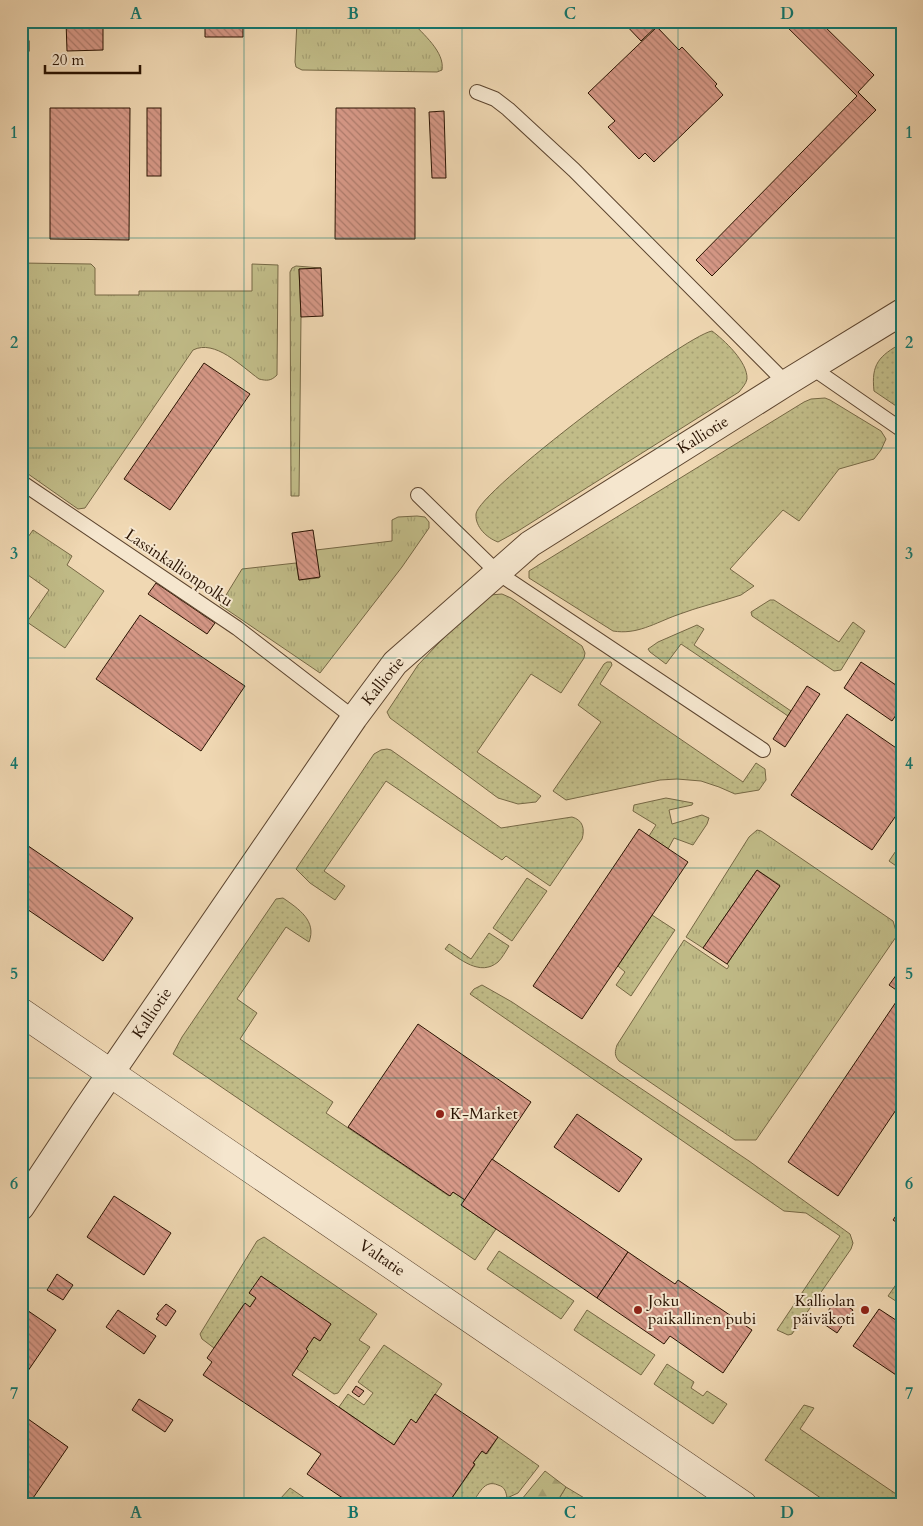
<svg xmlns="http://www.w3.org/2000/svg" width="923" height="1526" viewBox="0 0 923 1526" font-family="Cardo,serif">
	<defs>
		<pattern id="grass-dots" width="8" height="8" patternUnits="userSpaceOnUse" patternTransform="scale(1.25)"><rect width="8" height="8" fill="#c1bc88"/><path d="M2 2h.1M6 6h.1" fill="none" stroke="#a6a174" stroke-width="1.8" stroke-linecap="round"/></pattern>
		<pattern id="forest-firs" width="22" height="20" patternUnits="userSpaceOnUse" patternTransform="scale(1.25)"><rect width="22" height="20" fill="#c1bc88"/><path d="M5 1l3.5 6h-7zM16 11l3.5 6h-7z" fill="#a6a174"/></pattern>
		<pattern id="park-tufts" width="24" height="20" patternUnits="userSpaceOnUse" patternTransform="scale(1.25)"><rect width="24" height="20" fill="#c1bc88"/><path d="M3 7l-1-3M5 7V3M7 7l1-3M15 17l-1-3M17 17v-4M19 17l1-3" fill="none" stroke="#a6a174"/></pattern>
		<pattern id="building-back-hatch" width="6" height="6" patternUnits="userSpaceOnUse" patternTransform="scale(1.25)"><rect width="6" height="6" fill="#d69887"/><path d="M-1 5l2 2M0 0l6 6M5-1l2 2" fill="none" stroke="#ae7b6c"/></pattern>
	</defs>
	<rect width="100%" height="100%" fill="#f0d8b3"/>
	<filter id="stains"><feTurbulence type="fractalNoise" baseFrequency=".004" numOctaves="4"/><feColorMatrix values="0 0 0 0 .2 0 0 0 0 .09 0 0 0 0 .02 0 0 0 .5 -.17"/></filter>
	<radialGradient id="worn" r=".72"><stop offset=".6" stop-color="#630" stop-opacity="0"/><stop offset="1" stop-color="#630" stop-opacity=".3"/></radialGradient>
	<g fill="url(#grass-dots)" stroke="#766845">
		<path d="M712 331C724 340 748 362 747 379 746 384 742 388 739 392L518 531 498 542C487 538 475 527 476 514 477 492 684 336 712 331Z"/>
		<path d="M902 343V410L874 391C871 364 879 356 902 343Z"/>
		<path d="M825 398 830 400 881 431 886 439 881 450 874 459 839 469 799 521 783 510 730 569 754 586 741 595C720 602 698 607 677 615 655 623 637 635 613 631L529 578V571L804 402 811 399Z"/>
		<path d="M502 594 511 598 582 646 585 653 584 658 561 693 531 674 477 752 541 796 536 802 518 804 498 798 390 718 387 712 418 665 453 628 490 595Z"/>
		<path d="M770 600H774L839 642 853 622 865 631 841 670 834 671 752 616 751 612Z"/>
		<path d="M697 625 704 629 694 645 791 711 788 716 681 644 666 664 650 652 648 649 658 642Z"/>
		<path d="M607 662H611L612 665 600 684 743 782 756 763 765 769 766 780 759 790 735 794 719 787 701 781 677 779 660 780 566 800 553 791 601 722 578 705 604 664Z"/>
		<path d="M387 749 391 750 501 828 572 817C583 820 585 829 582 839L550 886 506 856 502 860 386 781 324 871 345 886 335 900 310 883 296 869 374 754 381 750Z"/>
		<path d="M666 798 693 803 692 805 669 810 672 824 702 815 709 818 707 824 693 845 674 838 668 849 649 836 656 825 633 811 634 805Z"/>
		<path d="M527 878 547 891 512 941 493 928Z"/>
		<path d="M283 898C299 909 317 921 309 942L286 927 237 999 257 1013 240 1039 333 1102 326 1113 449 1196 453 1192 465 1200 461 1205 496 1229 475 1260 173 1054 182 1037 276 899Z"/>
		<path d="M652 915 675 930 631 996 616 985 625 972 618 966Z"/>
		<path d="M489 933 509 946C506 951 502 958 498 962 480 977 460 959 445 949L449 944 471 959Z"/>
		<path d="M482 985 512 1002 749 1161 850 1234 853 1243 851 1249 792 1334 788 1335 777 1330 840 1236 806 1213 784 1211 470 994 474 989Z"/>
		<path d="M264 1237 377 1314 359 1340 370 1347 338 1393 334 1394 296 1368 308 1351 306 1349 314 1337 320 1341 331 1324 261 1276 256 1298 250 1307 244 1304 214 1348 202 1339 200 1334 257 1241Z"/>
		<path d="M499 1251 574 1301 561 1319 487 1269Z"/>
		<path d="M902 1276V1305L888 1296Z"/>
		<path d="M587 1310 655 1355 641 1375 574 1330Z"/>
		<path d="M384 1345 442 1384 416 1423 411 1420 394 1445 339 1407 348 1394 364 1405 373 1393 358 1382Z"/>
		<path d="M667 1364 694 1382 691 1388 703 1396 707 1391 727 1404 713 1424 654 1384Z"/>
		<path d="M804 1405 814 1408 800 1429 902 1498V1505H831L765 1460Z"/>
		<path d="M498 1437 539 1466 518 1493 507 1498C506 1492 505 1487 498 1485 484 1479 479 1494 471 1505H447L475 1465 473 1463 482 1451 487 1454Z"/>
		<path d="M566 1487 596 1505H555Z"/>
		<path d="M290 1488 315 1505H289L280 1499Z"/>
	</g>
	<path fill="url(#forest-firs)" stroke="#766845" d="M545 1471 566 1487 555 1505H517Z"/>
	<g fill="url(#park-tufts)" stroke="#766845">
		<path d="M297 21H411C423 34 445 52 442 70L437 72 302 70 296 67 295 62Z"/>
		<path d="M21 263 91 264 95 268V295H139V291H252V264L278 265 277 375C271 381 267 381 259 379 241 366 215 339 193 350L85 508 78 509 21 469Z"/>
		<path d="M296 266 321 268 299 269 301 317 299 496H291L290 272 292 268Z"/>
		<path d="M417 516 425 517 429 522V528L402 567 320 673 220 605 242 569 296 563 299 580 319 578 316 550 392 541V520L398 517Z"/>
		<path d="M33 530 72 556 67 565 104 591 65 648 27 622 49 590 21 570V547Z"/>
		<path d="M757 830 761 831 893 921 896 931V937L756 1140H735L619 1061C614 1055 615 1052 617 1045L684 940 727 969 729 966 727 964 780 885 757 870 703 948 686 937 749 837Z"/>
		<path d="M902 842V870L889 861Z"/>
	</g>
	<g fill="url(#building-back-hatch)" stroke="#2a1302">
		<path d="M66 21H103V50L67 51Z"/>
		<path d="M171 21H263V26H243V37H205V25H171Z"/>
		<path d="M622 21H662L641 41Z"/>
		<path d="M781 21H819L874 75 858 92 876 110 712 276 696 260 857 96Z"/>
		<path d="M657 27 679 50 682 47 717 84 715 86 723 95 654 162 645 153 639 159 608 127 615 121 588 93Z"/>
		<rect x="21" y="41" width="8" height="10"/>
		<path d="M50 108H130L129 240 50 239Z"/>
		<rect x="147" y="108" width="14" height="68"/>
		<path d="M336 108H415V239H335Z"/>
		<path d="M444 111 446 178H432L429 112Z"/>
		<path d="M321 268 323 316 301 317 299 269Z"/>
		<path d="M204 363 250 394 170 510 124 479Z"/>
		<path d="M313 530 320 577 299 580 292 533Z"/>
		<path d="M156 583 215 623 207 634 148 594Z"/>
		<path d="M140 615 245 686 201 751 96 679Z"/>
		<path d="M861 662 902 689V706L892 721 844 688Z"/>
		<path d="M807 686 820 694 785 747 773 739Z"/>
		<path d="M847 714 902 752V807L872 850 791 795Z"/>
		<path d="M639 829 688 862 582 1019 533 986Z"/>
		<path d="M21 841 133 918 103 961 21 905Z"/>
		<path d="M757 870 780 886 727 964 703 948Z"/>
		<path d="M902 967V994L889 985Z"/>
		<path d="M896 1002 902 1006V1101L838 1196 788 1162Z"/>
		<path d="M418 1024 531 1102 465 1200 453 1192 450 1196 348 1127Z"/>
		<path d="M577 1114 642 1159 619 1192 554 1147Z"/>
		<path d="M492 1159 628 1252 597 1298 461 1205Z"/>
		<path d="M114 1196 171 1233 144 1275 87 1237Z"/>
		<path d="M902 1207V1226L893 1220Z"/>
		<path d="M628 1252 675 1284 678 1280 752 1330 723 1373 670 1336 664 1344 597 1298Z"/>
		<path d="M57 1274 73 1285 63 1300 47 1290Z"/>
		<path d="M261 1276 331 1324 320 1341 314 1337 306 1349 308 1351 292 1375 394 1445 411 1419 416 1423 435 1394 498 1437 486 1454 482 1451 473 1463 475 1464 447 1505H353L307 1474 321 1454 203 1375 212 1362 207 1358 245 1303 250 1307 256 1298 249 1293Z"/>
		<path d="M836 1299 853 1310 837 1333 821 1322Z"/>
		<path d="M166 1304 176 1311 166 1326 156 1319 159 1315 157 1314Z"/>
		<path d="M21 1306 56 1330 21 1381Z"/>
		<path d="M879 1309 902 1324V1379L853 1346Z"/>
		<path d="M118 1310 156 1336 144 1354 106 1327Z"/>
		<path d="M356 1386 364 1391 359 1397 352 1392Z"/>
		<path d="M139 1399 173 1420 165 1432 132 1410Z"/>
		<path d="M21 1414 68 1447 31 1501 21 1494Z"/>
	</g>
	<g fill="none" stroke-linecap="round" stroke-linejoin="round">
		<g stroke="#5c442e" stroke-width="16">
			<g id="service">
				<path d="M477 92 495 99 508 109 574 170 786 383"/>
				<path d="M811 367 902 430"/>
				<path d="M21 482 237 628 354 718"/>
				<path d="M418 495 498 573 763 750"/>
			</g>
		</g>
		<g stroke="#5c442e" stroke-width="28">
			<path id="minor" d="M21 1207 84 1112 354 718 395 663 530 544 786 383 902 312"/>
		</g>
		<g stroke="#5c442e" stroke-width="29">
			<path id="tertiary" d="M21 1012 743 1505"/>
		</g>
		<use href="#service" stroke="#f5e6ce" stroke-width="14"/>
		<use href="#minor" stroke="#f5e6ce" stroke-width="26"/>
		<use href="#tertiary" stroke="#f5e6ce" stroke-width="28"/>
	</g>
	<path fill="none" stroke="#0f766e" stroke-width="1" stroke-opacity="0.55" d="M244 21V1505M462 21V1505M678 21V1505M21 238H902M21 448H902M21 658H902M21 868H902M21 1078H902M21 1288H902"/>
	<g fill="#8f2418" stroke="#f5e6ce" stroke-width="2">
		<circle cx="440" cy="1114" r="5"/>
		<circle cx="638" cy="1310" r="5"/>
		<circle cx="865" cy="1310" r="5"/>
	</g>
	<g text-anchor="middle" dominant-baseline="central" stroke-width="4" stroke-linejoin="round" paint-order="stroke">
		<g font-size="16" fill="#2a1302" stroke="#f5e6ce">
			<text transform="translate(703 435) rotate(-32)">Kalliotie</text>
			<text transform="translate(179 568) rotate(34)">Lassinkallionpolku</text>
			<text transform="translate(383 681) rotate(-51)">Kalliotie</text>
			<text transform="translate(152 1013) rotate(-56)">Kalliotie</text>
			<text transform="translate(382 1258) rotate(34)">Valtatie</text>
		</g>
		<g font-size="16" fill="#2a1302" stroke="#f5e6ce" text-anchor="start">
			<text x="450" y="1114">K-Market</text>
			<text x="648" y="1301">Joku<tspan x="648" dy="18">paikallinen pubi</tspan></text>
			<text x="855" y="1301" text-anchor="end">Kalliolan<tspan x="855" dy="18">päiväkoti</tspan></text>
		</g>
	</g>
	<rect width="923" height="1526" fill="none" stroke="#f0d8b3" stroke-width="55"/>
	<path d="M45 65v8h95v-8" fill="none" stroke="#2a1302" stroke-width="2.5"/>
	<text x="52" y="65" font-size="15" fill="#2a1302" stroke="#f5e6ce" stroke-width="4" paint-order="stroke">20 m</text>
	<rect x="28" y="28" width="868" height="1470" fill="none" stroke="#0f766e" stroke-width="2"/>
	<g font-size="16" text-anchor="middle" font-weight="bold" fill="#0f766e">
		<text x="136" y="19">A</text>
		<text x="353" y="19">B</text>
		<text x="570" y="19">C</text>
		<text x="787" y="19">D</text>
		<text x="14" y="138">1</text>
		<text x="909" y="138">1</text>
		<text x="14" y="348">2</text>
		<text x="909" y="348">2</text>
		<text x="14" y="559">3</text>
		<text x="909" y="559">3</text>
		<text x="14" y="769">4</text>
		<text x="909" y="769">4</text>
		<text x="14" y="979">5</text>
		<text x="909" y="979">5</text>
		<text x="14" y="1189">6</text>
		<text x="909" y="1189">6</text>
		<text x="14" y="1399">7</text>
		<text x="909" y="1399">7</text>
		<text x="136" y="1518">A</text>
		<text x="353" y="1518">B</text>
		<text x="570" y="1518">C</text>
		<text x="787" y="1518">D</text>
	</g>
	<rect width="100%" height="100%" filter="url(#stains)"/>
	<rect width="100%" height="100%" fill="url(#worn)"/>
</svg>
